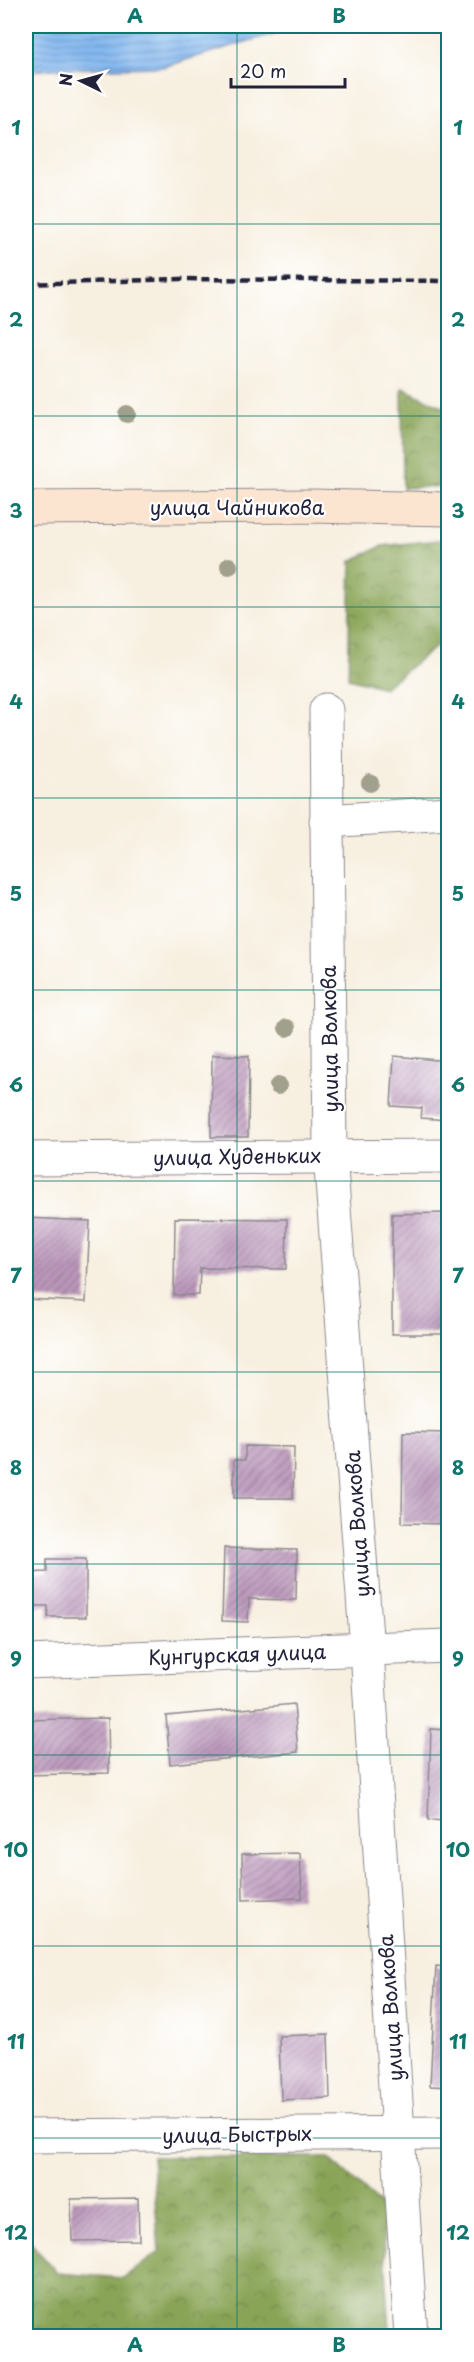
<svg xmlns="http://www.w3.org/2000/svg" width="474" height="2362" viewBox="0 0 474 2362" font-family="'Playpen Sans',sans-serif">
	<defs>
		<pattern id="forest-crowns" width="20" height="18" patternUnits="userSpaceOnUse" patternTransform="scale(1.5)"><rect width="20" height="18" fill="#89a456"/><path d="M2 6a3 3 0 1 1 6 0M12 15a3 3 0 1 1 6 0" fill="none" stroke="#708548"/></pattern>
		<pattern id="water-rules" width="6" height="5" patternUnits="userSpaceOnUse" patternTransform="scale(1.5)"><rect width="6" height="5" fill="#81b6ef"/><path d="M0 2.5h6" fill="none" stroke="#6994c3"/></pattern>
		<pattern id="building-hatch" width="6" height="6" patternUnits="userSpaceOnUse" patternTransform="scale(1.5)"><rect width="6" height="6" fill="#bb97bb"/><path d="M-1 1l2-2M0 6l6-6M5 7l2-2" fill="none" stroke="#987b99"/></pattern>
	</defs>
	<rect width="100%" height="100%" fill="#fff"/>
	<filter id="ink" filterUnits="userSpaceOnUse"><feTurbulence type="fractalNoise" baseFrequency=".0167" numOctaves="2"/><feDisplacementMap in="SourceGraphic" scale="12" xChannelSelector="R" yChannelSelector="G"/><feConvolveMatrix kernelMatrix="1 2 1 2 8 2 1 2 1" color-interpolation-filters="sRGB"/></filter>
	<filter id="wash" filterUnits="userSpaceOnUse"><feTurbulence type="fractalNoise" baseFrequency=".008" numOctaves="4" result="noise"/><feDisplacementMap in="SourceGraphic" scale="24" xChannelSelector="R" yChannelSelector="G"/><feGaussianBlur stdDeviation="1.35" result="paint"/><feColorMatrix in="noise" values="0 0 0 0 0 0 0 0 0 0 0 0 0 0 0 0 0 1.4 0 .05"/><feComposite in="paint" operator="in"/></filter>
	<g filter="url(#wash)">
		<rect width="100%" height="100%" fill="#f7efdf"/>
		<g fill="url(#forest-crowns)" stroke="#566348" stroke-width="1.5">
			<path d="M402 388 448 409V486L403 488Z"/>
			<path d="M448 539V637L384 688 348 678 351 561 382 546Z"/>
			<path d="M152 2157H328L382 2206 390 2330 348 2336H26V2237L57 2273 123 2278 159 2252Z"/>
		</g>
		<g fill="url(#water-rules)" stroke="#526c95" stroke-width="1.5">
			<path d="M26 26H299L163 67 50 69 26 72Z"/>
			<path d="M348 26H437L389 34Z"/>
		</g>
		<g id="blocks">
			<g fill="url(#building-hatch)">
				<path d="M212 1055 249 1056 248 1137H211Z"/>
				<path d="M394 1056 448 1061V1120L421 1118 422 1108 391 1106Z"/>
				<path d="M448 1213V1334H392V1214Z"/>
				<path d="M26 1218 90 1221 86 1302 26 1299Z"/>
				<path d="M175 1218 287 1219 286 1269 200 1268 199 1295H174Z"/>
				<path d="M403 1432 448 1433 447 1524 402 1523Z"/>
				<path d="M245 1446 294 1447 293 1498H234V1460H245Z"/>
				<path d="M224 1548 297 1550 296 1600 249 1599 248 1622 222 1621Z"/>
				<path d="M47 1559H86V1617H48V1606H26V1573L47 1572Z"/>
				<path d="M294 1704 298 1752 170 1764 166 1716Z"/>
				<path d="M108 1718 109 1773 26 1775V1720Z"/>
				<path d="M431 1729 448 1730V1821L428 1820Z"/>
				<path d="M300 1853 302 1898 243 1900 242 1854Z"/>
				<path d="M436 1966 448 1967V2087L430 2086Z"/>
				<path d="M328 2034 330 2098 281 2100 279 2036Z"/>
				<path d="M138 2198 139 2240 72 2241 71 2199Z"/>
			</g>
		</g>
	</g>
	<g filter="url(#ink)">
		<use href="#blocks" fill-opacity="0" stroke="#8c888d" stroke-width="1.5"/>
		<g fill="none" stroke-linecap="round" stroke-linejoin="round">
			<g stroke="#8c888d" stroke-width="35">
				<g id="street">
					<path d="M326 710 330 1155 367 1650 411 2336"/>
					<path d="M326 821 448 813"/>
					<path d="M26 1159 448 1156"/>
					<path d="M26 1662 448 1646"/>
					<path d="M26 2136 448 2133"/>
				</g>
			</g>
			<g stroke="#8c888d" stroke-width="35">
				<path id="secondary" d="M26 508 310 506 448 509"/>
			</g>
			<use href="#street" stroke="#fff" stroke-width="33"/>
			<use href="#secondary" stroke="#fce5d0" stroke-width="33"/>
			<path stroke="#22223b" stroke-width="4.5" stroke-dasharray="9 4.5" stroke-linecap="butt" d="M26 284 180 279 448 281"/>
		</g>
		<g fill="#a0a08c">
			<circle cx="127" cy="414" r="9"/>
			<circle cx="229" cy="566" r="9"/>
			<circle cx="370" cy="783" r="9"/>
			<circle cx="287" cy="1028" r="9"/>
			<circle cx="278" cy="1086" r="9"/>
		</g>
	</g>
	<path fill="none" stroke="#0f766e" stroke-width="1.5" stroke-opacity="0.55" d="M237 26V2336M26 224H448M26 416H448M26 607H448M26 798H448M26 990H448M26 1181H448M26 1372H448M26 1564H448M26 1755H448M26 1946H448M26 2138H448"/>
	<g text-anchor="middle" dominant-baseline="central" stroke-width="4.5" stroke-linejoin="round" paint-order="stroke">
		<g font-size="20" fill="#22223b" stroke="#fff">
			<text x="237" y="507">улица Чайникова</text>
			<text transform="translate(329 1039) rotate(-91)">улица Волкова</text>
			<text transform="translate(237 1156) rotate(-1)">улица Худеньких</text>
			<text transform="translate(357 1524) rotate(-94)">улица Волкова</text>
			<text transform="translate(237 1654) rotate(-2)">Кунгурская улица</text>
			<text transform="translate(390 2008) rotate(-94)">улица Волкова</text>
			<text transform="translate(237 2134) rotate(-1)">улица Быстрых</text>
		</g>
	</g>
	<rect width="474" height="2362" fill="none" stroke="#fff" stroke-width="66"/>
	<g transform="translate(81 81) rotate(275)" stroke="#ffffff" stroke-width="4.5" paint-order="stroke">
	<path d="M0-4.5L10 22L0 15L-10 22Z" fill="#22223b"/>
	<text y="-9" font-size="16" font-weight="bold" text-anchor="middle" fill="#22223b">N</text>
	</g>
	<path d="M231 78v9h114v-9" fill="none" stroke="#22223b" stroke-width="3"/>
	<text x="240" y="78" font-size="18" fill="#22223b" stroke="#ffffff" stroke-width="4.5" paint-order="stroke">20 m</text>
	<rect x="33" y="33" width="408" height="2296" fill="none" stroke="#0f766e" stroke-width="2"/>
	<g font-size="20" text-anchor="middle" font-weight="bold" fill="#0f766e">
		<text x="135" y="23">A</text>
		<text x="339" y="23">B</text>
		<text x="16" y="135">1</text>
		<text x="458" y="135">1</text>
		<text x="16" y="327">2</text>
		<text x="458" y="327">2</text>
		<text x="16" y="518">3</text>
		<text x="458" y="518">3</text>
		<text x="16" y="709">4</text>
		<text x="458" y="709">4</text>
		<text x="16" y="901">5</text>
		<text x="458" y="901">5</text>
		<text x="16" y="1092">6</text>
		<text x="458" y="1092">6</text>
		<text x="16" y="1283">7</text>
		<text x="458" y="1283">7</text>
		<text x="16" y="1475">8</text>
		<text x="458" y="1475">8</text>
		<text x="16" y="1666">9</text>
		<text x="458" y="1666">9</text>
		<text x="16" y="1857">10</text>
		<text x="458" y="1857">10</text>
		<text x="16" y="2049">11</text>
		<text x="458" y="2049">11</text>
		<text x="16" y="2240">12</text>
		<text x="458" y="2240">12</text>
		<text x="135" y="2352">A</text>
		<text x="339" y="2352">B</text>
	</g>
</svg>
